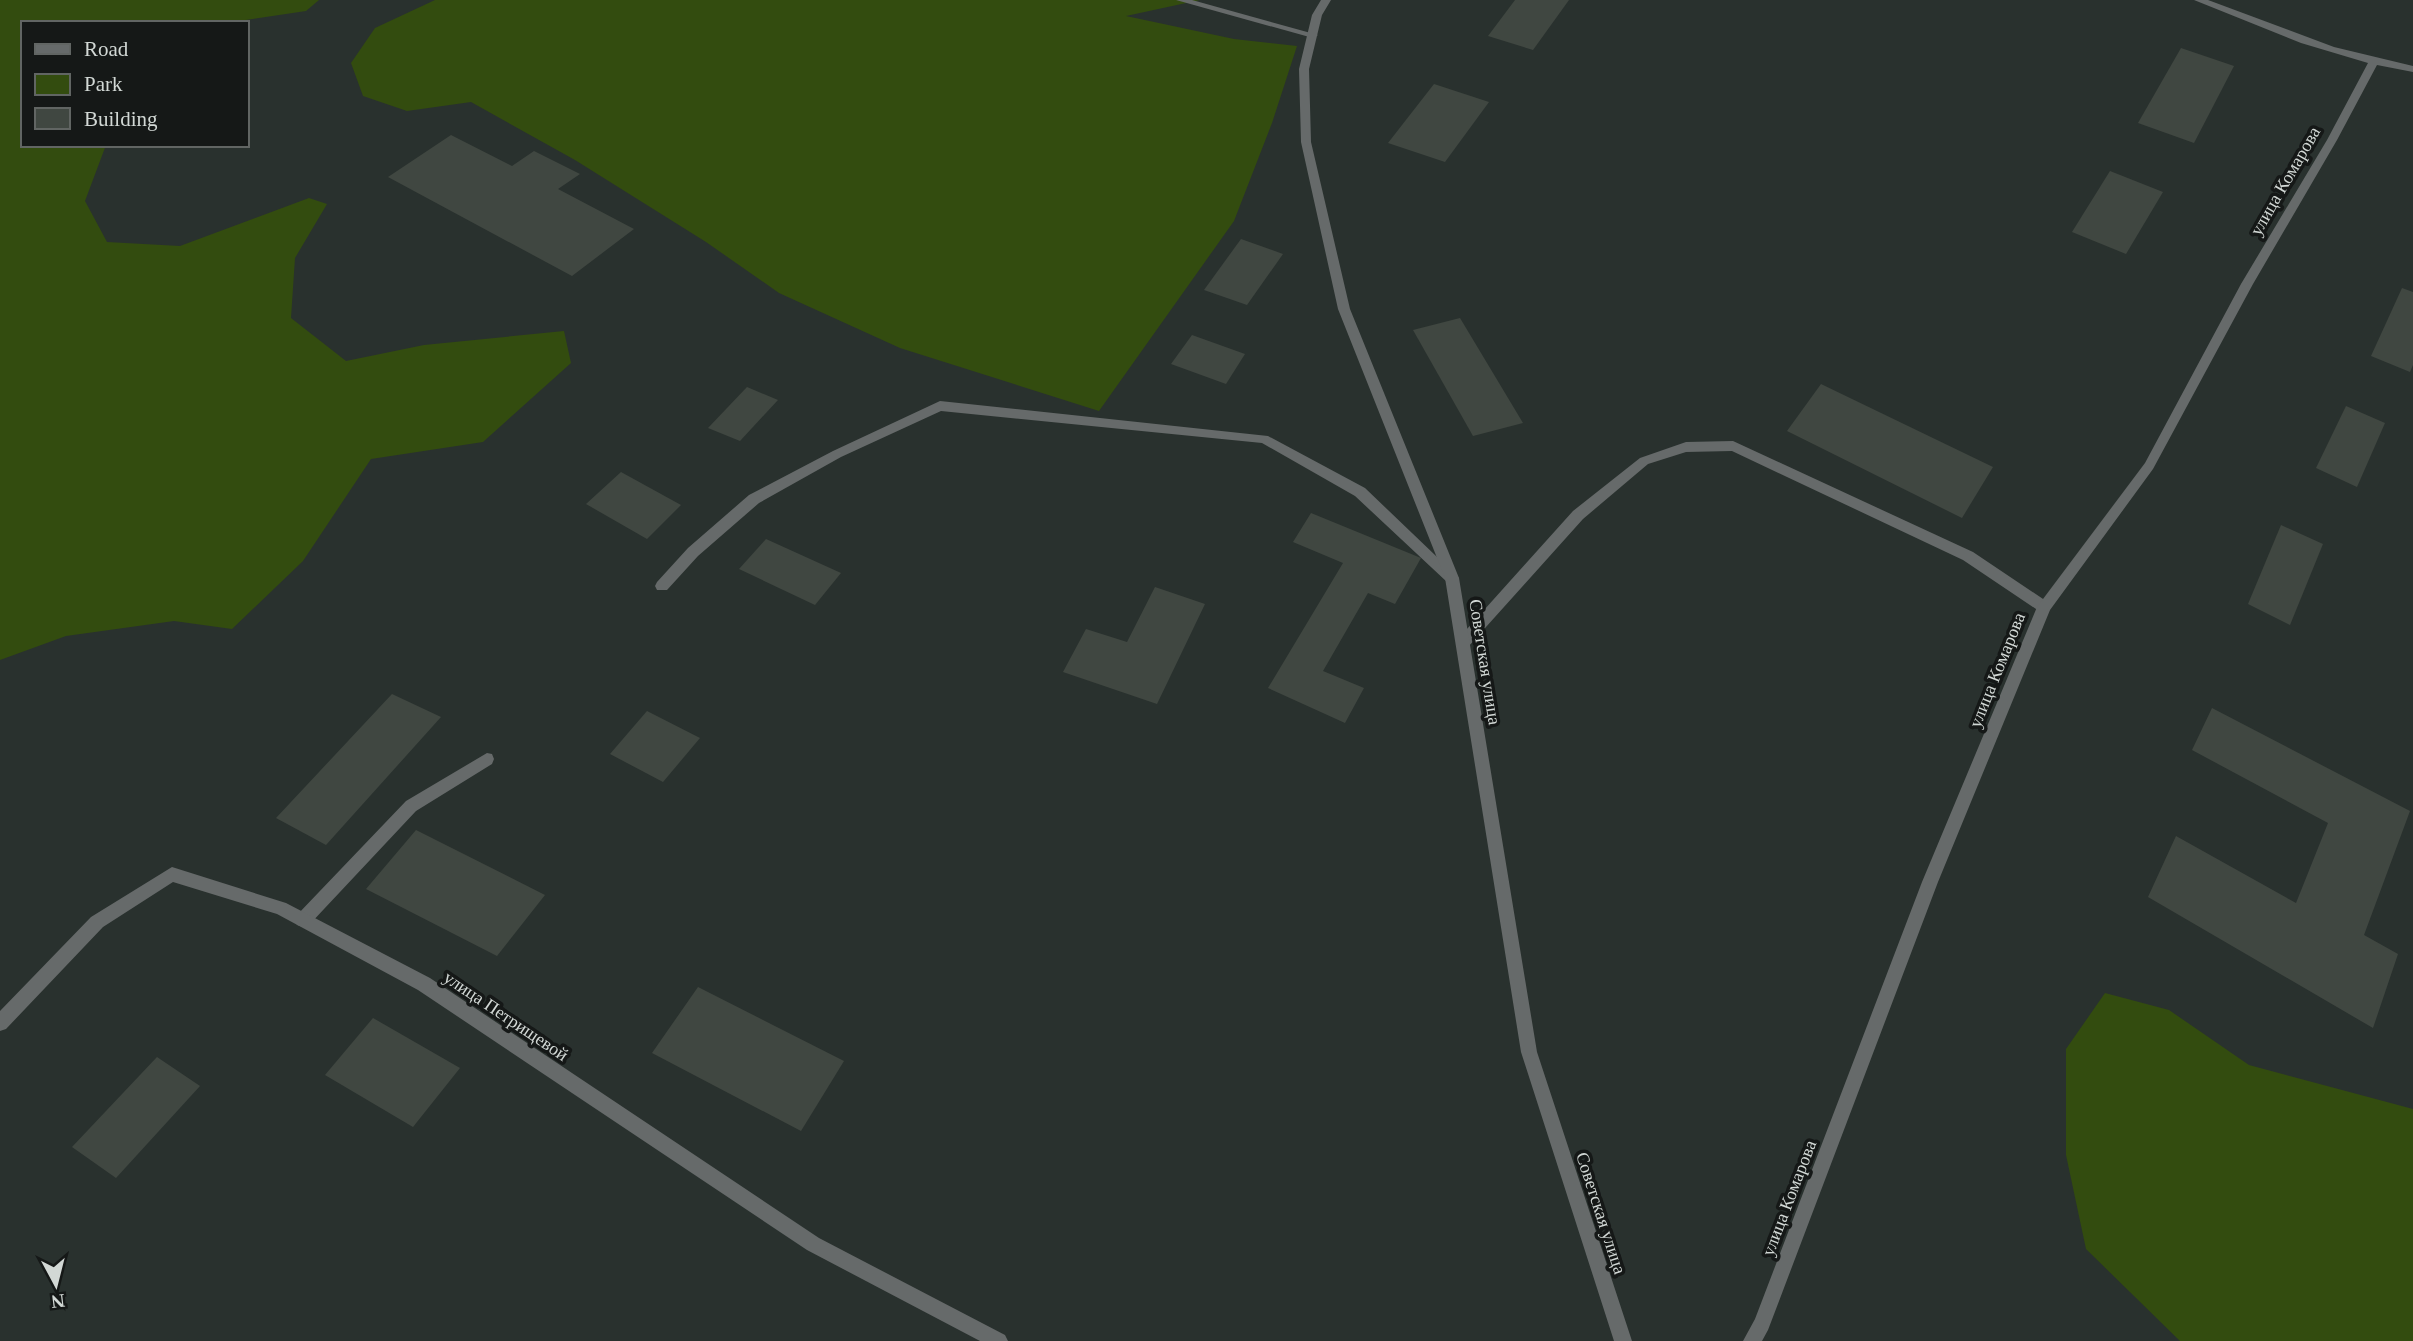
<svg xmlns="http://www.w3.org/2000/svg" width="2413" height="1341" viewBox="0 0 2413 1341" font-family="'Times New Roman',serif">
	<rect width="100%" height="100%" fill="#29312e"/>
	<g fill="#334c0f">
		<path d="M0 0H319L306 11 225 23H23V145H106L85 201 107 242 180 246 309 198 327 204 295 258 291 318 346 361 424 345 564 331 571 363 483 442 371 459 303 561 232 629 174 621 66 636 0 660Z"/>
		<path d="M435 0H1200L1126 16 1234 39 1297 46 1272 123 1234 221 1099 411 900 348 779 293 706 242 575 160 471 102 407 111 363 96 351 63 375 28Z"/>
		<path d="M2105 993 2169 1010 2249 1065 2413 1109V1341H2180L2086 1249 2066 1155V1049Z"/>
	</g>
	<g fill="#404741">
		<path d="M1515 0H1569L1533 50 1488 36Z"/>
		<path d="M2181 48 2234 66 2194 143 2138 123Z"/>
		<path d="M1434 84 1489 102 1445 162 1388 143Z"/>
		<path d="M451 135 512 166 534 151 580 174 558 189 634 229 572 276 388 177Z"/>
		<path d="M2110 171 2163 192 2126 254 2072 232Z"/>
		<path d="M1241 239 1283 254 1247 305 1204 290Z"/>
		<path d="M2402 288 2413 292V365L2410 372 2371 356Z"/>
		<path d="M1460 318 1523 423 1473 436 1413 330Z"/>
		<path d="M1192 335 1245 354 1226 384 1171 364Z"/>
		<path d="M1821 384 1993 467 1962 518 1787 431Z"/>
		<path d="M747 387 778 400 740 441 708 428Z"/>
		<path d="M2346 406 2385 423 2357 487 2316 468Z"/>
		<path d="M621 472 681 505 647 539 586 504Z"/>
		<path d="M1311 513 1421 558 1395 604 1368 593 1323 671 1364 688 1345 723 1268 688 1343 563 1293 542Z"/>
		<path d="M2281 525 2323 544 2290 625 2248 604Z"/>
		<path d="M766 539 841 573 815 605 739 569Z"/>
		<path d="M1155 587 1205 604 1157 704 1063 672 1086 629 1127 642Z"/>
		<path d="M392 694 441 717 326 845 276 818Z"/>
		<path d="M2212 708 2410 811 2364 935 2398 954 2373 1028 2148 897 2176 836 2296 903 2328 823 2192 750Z"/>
		<path d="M647 711 700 738 663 782 610 754Z"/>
		<path d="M416 830 545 895 497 956 366 889Z"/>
		<path d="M698 987 844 1061 801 1131 652 1053Z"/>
		<path d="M373 1018 460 1068 413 1127 325 1075Z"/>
		<path d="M157 1057 200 1086 116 1178 72 1147Z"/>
	</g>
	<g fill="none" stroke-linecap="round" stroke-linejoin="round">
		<g fill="#666a6a" fill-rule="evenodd">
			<path d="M1176 0H1192L1318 35 1313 38Z"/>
			<path d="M940 401 1268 436 1365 488 1459 578 1452 583 1447 582 1355 496 1262 443 941 411 841 457 759 503 698 556 667 590H657L655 586 657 582 688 548 749 495 833 451Z"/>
			<path d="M1733 441 1973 552 2049 603 2051 607 2049 611H2039L1963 560 1732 451 1686 452 1648 464 1583 519 1468 647H1458L1456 643 1458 639 1573 511 1640 458 1686 442Z"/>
			<path d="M487 753 492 754 494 759 492 764 416 811 309 925 303 927 297 925 295 920 297 915 406 801Z"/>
		</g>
		<g fill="#666a6a" fill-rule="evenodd">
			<path d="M1321 0H1331L1322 15 1309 69 1311 142 1350 309 1459 578 1537 1052 1632 1341H1614L1521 1052 1445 578 1338 309 1301 142 1299 69 1312 15Z"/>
			<path d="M2194 0H2208L2334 47 2413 66V72L2377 65 2337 140 2253 284 2153 469 2050 610 1938 882 1768 1330 1762 1341H1743L1755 1319 1922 882 2037 607 2145 463 2241 284 2327 140 2368 63 2301 43Z"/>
			<path d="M172 867 286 903 430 978 819 1238 1005 1335 1008 1341H980L807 1250 418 990 277 914 173 882 103 927 6 1029 0 1031V1011L91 917Z"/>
		</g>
	</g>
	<g text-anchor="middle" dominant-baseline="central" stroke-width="7" stroke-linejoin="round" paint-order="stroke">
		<g font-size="18" fill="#d2d8d5" stroke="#151817">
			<text transform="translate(2285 181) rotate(-60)">улица Комарова</text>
			<text transform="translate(1485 662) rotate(81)">Советская улица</text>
			<text transform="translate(1997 670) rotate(-68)">улица Комарова</text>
			<text transform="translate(506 1016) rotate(34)">улица Петрищевой</text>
			<text transform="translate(1789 1198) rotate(-69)">улица Комарова</text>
			<text transform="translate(1601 1213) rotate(72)">Советская улица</text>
		</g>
	</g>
	<rect x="21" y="21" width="228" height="126" fill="#151817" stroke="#616563" stroke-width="2"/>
	<rect x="35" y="44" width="35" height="10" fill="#666a6a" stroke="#616563" stroke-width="2"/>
	<text x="84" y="56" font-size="21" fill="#d2d8d5">Road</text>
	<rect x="35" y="74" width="35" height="21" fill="#334c0f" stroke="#616563" stroke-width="2"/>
	<text x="84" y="91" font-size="21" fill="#d2d8d5">Park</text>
	<rect x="35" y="108" width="35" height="21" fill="#404741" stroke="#616563" stroke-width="2"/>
	<text x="84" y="126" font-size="21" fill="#d2d8d5">Building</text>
	<g transform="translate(56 1285) rotate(173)" stroke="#151817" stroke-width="5" paint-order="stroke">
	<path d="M0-5L12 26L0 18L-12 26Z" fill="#d2d8d5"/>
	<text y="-10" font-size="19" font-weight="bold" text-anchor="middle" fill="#d2d8d5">N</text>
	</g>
</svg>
